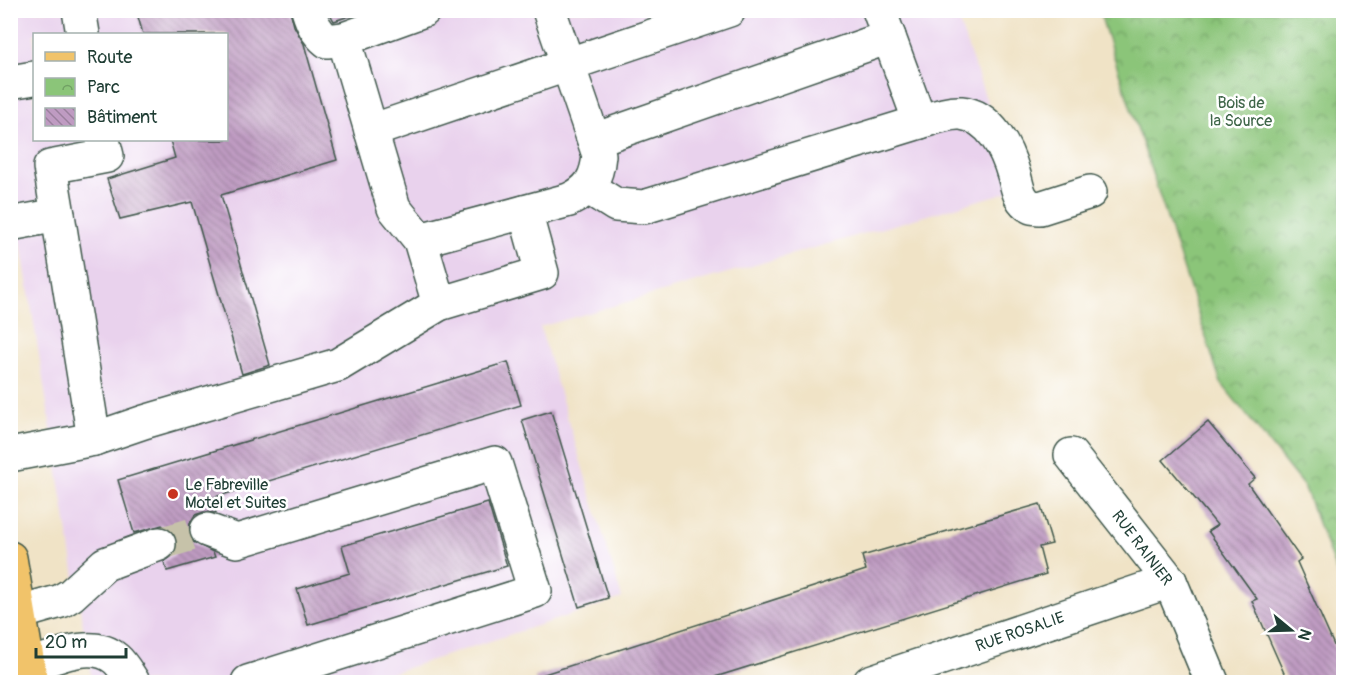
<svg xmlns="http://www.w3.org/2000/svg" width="1354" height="693" viewBox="0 0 1354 693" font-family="Pangolin,sans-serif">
	<defs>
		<pattern id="park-crowns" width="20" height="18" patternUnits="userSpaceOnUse" patternTransform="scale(1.5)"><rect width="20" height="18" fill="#8bc579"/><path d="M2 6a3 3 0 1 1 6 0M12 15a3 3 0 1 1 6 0" fill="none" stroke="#71a164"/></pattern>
		<pattern id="building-back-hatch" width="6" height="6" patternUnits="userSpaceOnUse" patternTransform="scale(1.5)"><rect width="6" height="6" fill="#bf9bc2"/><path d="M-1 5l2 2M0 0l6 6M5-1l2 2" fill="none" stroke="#9b809e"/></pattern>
	</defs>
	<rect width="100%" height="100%" fill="#fff"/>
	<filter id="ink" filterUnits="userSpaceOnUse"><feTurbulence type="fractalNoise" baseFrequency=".0167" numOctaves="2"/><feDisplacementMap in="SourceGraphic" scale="12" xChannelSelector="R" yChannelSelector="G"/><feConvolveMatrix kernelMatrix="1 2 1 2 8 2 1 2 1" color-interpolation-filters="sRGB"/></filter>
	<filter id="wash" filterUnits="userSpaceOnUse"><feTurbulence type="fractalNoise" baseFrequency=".008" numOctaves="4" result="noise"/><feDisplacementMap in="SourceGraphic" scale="24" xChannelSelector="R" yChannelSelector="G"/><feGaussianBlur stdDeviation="1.35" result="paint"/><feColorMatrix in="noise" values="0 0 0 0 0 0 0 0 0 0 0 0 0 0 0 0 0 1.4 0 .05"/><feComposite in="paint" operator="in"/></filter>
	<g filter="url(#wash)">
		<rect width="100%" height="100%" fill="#f0e3c6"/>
		<path fill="#e9d2ed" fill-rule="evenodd" d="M10 11H955L1018 189 540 327 622 598 364 682H92L11 182ZM34 34H226V140H34Z"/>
		<path fill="url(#park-crowns)" stroke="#558156" stroke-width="1.5" d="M1099 11H1343V589L1305 488 1221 383Z"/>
		<g id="blocks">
			<g fill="url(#building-back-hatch)">
				<path d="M136 10H290L294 26 304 44 337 160 221 195 270 365 267 366 242 374 192 202 120 219 107 179 175 158 170 140H226V34H143Z"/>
				<path d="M328 10H368L334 21Z"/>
				<path d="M508 362 521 405 212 498 216 513 204 512 195 515 190 523 189 533 193 542 213 552 215 557 167 571 164 562 174 555 178 547 176 537 171 530 162 525 134 533 118 480Z"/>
				<path d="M551 411 608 598 579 607 522 420Z"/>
				<path d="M1208 422 1255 478 1248 484 1301 559 1297 562 1344 668V682H1288L1252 601 1257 599 1208 531 1217 525 1163 460Z"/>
				<path d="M488 503 507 566 308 625 297 589 350 573 342 546Z"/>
				<path d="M1040 504 1052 544 1039 547 1046 574 699 682H536L535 677 866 570 862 556Z"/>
			</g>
		</g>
	</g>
	<g filter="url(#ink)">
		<use href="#blocks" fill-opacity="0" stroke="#3e564a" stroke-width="1.5"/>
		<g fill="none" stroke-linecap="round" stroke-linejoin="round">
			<path stroke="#c6c2a9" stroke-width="33" stroke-dasharray="33 16" stroke-linecap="butt" d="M159 544 207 530"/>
			<g stroke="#3e564a" stroke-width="36">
				<g id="minor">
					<path d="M79 10 83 34"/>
					<path d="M308 10C312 23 316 32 327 41L344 39"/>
					<path d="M424 10 344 39 394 208 420 240 439 304"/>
					<path d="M879 10 920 122"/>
					<path d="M10 82 34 78"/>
					<path d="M371 131 729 10"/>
					<path d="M594 140 889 37"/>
					<path d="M589 188 616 205 644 207 920 122C933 118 948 112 961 113 991 116 1007 150 1014 175 1018 188 1018 199 1031 207L1040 208 1090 192"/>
					<path d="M58 215 50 167 107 156 103 140"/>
					<path d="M10 224 58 215 94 439"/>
					<path d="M420 240 569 200C590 190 597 178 599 155L549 10"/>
					<path d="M10 455 94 439 144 422 338 365 439 304 542 273 525 212"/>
					<path d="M1071 455 1170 581 1212 682"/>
					<path d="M207 530 237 541 495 463 535 591 248 682"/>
					<path d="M19 613 61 601 71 595 105 564 159 544"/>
					<path d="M28 666C53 658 92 638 116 659 123 665 128 675 133 682"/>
					<path d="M870 682 1170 581"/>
				</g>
			</g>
			<g stroke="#3e564a" stroke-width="36">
				<path id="major" d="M10 558 31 682"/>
			</g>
			<use href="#minor" stroke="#fff" stroke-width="33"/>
			<use href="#major" stroke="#f1c36a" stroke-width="33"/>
		</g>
	</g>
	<circle fill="#c8321e" stroke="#fff" stroke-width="2" cx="173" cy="494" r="6"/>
	<g text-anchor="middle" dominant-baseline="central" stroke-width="5" stroke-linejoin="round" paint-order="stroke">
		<g font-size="16" fill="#3f6649" stroke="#fff">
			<text x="1241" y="103">Bois de<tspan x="1241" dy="18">la Source</tspan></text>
		</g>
		<g font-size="16" fill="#1f3d34" stroke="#fff" text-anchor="start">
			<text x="185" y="485">Le Fabreville<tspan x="185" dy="18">Motel et Suites</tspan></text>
		</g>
		<g font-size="16" fill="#1f3d34" stroke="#fff">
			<text transform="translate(1142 548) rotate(53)">RUE RAINIER</text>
			<text transform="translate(1020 632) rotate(-19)">RUE ROSALIE</text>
		</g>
	</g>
	<rect width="1354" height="693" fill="none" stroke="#fff" stroke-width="36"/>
	<rect x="33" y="33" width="195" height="108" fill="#ffffff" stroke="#a5b1ae" stroke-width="1.5"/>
	<rect x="45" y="52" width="30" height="9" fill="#f1c36a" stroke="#a5b1ae" stroke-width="1.5"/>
	<text x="87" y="63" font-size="18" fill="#1f3d34">Route</text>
	<rect x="45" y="78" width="30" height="18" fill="url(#park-crowns)" stroke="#a5b1ae" stroke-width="1.5"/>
	<text x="87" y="93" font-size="18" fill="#1f3d34">Parc</text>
	<rect x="45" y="108" width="30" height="18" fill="url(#building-back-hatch)" stroke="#a5b1ae" stroke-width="1.5"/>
	<text x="87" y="123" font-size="18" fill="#1f3d34">Bâtiment</text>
	<g transform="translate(1291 630) rotate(109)" stroke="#ffffff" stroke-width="4.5" paint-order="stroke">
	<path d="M0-4.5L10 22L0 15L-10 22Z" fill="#1f3d34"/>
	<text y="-9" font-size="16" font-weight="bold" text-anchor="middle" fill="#1f3d34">N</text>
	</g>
	<path d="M36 648v9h90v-9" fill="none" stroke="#1f3d34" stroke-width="3"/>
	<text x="45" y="648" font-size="18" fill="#1f3d34" stroke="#ffffff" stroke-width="4.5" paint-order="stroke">20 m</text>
</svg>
